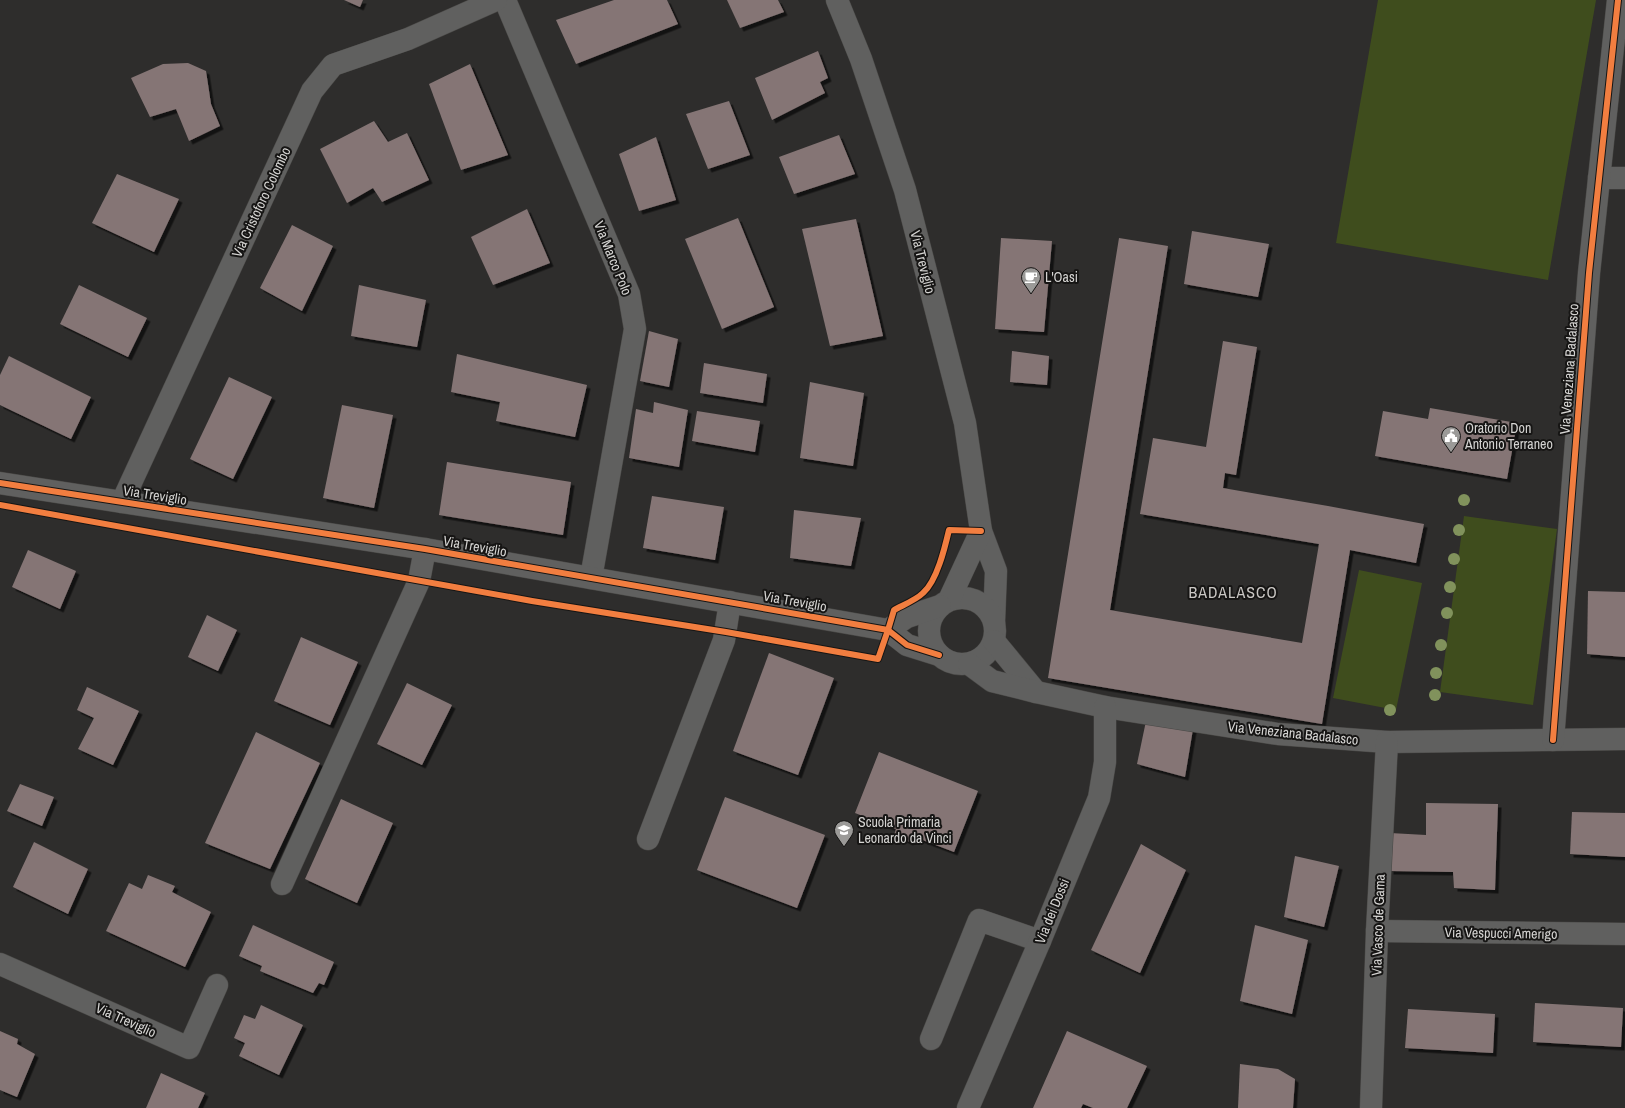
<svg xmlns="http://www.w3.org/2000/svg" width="1625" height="1108" viewBox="0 0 1625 1108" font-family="'Archivo Narrow',sans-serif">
	<defs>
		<filter id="shadow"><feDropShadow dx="3.5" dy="3.5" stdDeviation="0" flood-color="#0009"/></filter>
	</defs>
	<rect width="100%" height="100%" fill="#2e2d2c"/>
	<g fill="#3f4d1d">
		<path d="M1378 0H1596L1548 280 1336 243Z"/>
		<path d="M1464 516 1557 529 1533 705 1440 692Z"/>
		<path d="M1359 570 1422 583 1396 710 1333 698Z"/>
	</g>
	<g fill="#857575" filter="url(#shadow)">
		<path d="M344 0H363L360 7Z"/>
		<path d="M614 0H667L678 24 576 64 556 20Z"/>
		<path d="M727 0H778L784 12 740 28Z"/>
		<path d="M818 51 828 78 820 82 825 93 772 120 755 78Z"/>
		<path d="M188 63 206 71 211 104 220 126 189 141 176 109 150 117 131 78 163 64Z"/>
		<path d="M470 64 508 155 461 170 429 84Z"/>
		<path d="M729 101 750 155 708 169 686 114Z"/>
		<path d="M374 121 388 142 407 133 429 180 382 202 373 188 347 203 320 149Z"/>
		<path d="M839 135 855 174 794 194 779 157Z"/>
		<path d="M656 137 676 200 639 211 619 154Z"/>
		<path d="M117 174 179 199 154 252 92 223Z"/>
		<path d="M527 209 550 263 493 285 471 237Z"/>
		<path d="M738 218 774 307 722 329 685 239Z"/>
		<path d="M856 219 883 336 830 346 802 229Z"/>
		<path d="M292 225 333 246 302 311 260 288Z"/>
		<path d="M1192 231 1269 244 1258 297 1184 284Z"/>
		<path d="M1001 238 1052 241 1044 332 995 329Z"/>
		<path d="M1119 238 1168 246 1110 610 1302 643 1319 544 1140 514 1153 438 1206 447 1223 341 1257 347 1236 475 1225 473 1223 488 1328 506 1424 524 1416 563 1350 550 1322 724 1048 678Z"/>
		<path d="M79 285 147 318 128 357 60 324Z"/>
		<path d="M359 285 426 300 417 347 351 336Z"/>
		<path d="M649 331 678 339 669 387 640 381Z"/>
		<path d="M1012 351 1049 356 1047 385 1010 382Z"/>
		<path d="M457 354 587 385 575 437 496 421 500 402 451 392Z"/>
		<path d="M9 356 91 397 71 439 0 405V375Z"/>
		<path d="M704 363 767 374 763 403 700 393Z"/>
		<path d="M229 377 272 397 233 479 190 459Z"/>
		<path d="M810 382 864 393 853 466 800 458Z"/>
		<path d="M654 402 688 410 679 467 629 458 636 409 653 413Z"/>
		<path d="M342 405 393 415 374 508 323 498Z"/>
		<path d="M1430 408 1517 423 1507 479 1375 456 1383 411 1428 419Z"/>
		<path d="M697 411 760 421 755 452 692 441Z"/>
		<path d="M447 462 571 482 563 535 439 515Z"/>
		<path d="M652 496 724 507 715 560 643 548Z"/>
		<path d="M794 510 861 518 851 566 790 558Z"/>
		<path d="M28 550 76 571 60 609 12 587Z"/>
		<path d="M1588 591 1625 592V657L1587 654Z"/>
		<path d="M207 615 237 630 218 671 188 657Z"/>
		<path d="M301 637 358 662 330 725 274 701Z"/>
		<path d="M769 653 834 678 798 775 733 751Z"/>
		<path d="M407 683 452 705 422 765 377 744Z"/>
		<path d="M87 687 139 711 113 765 78 749 94 718 77 710Z"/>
		<path d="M1146 721 1193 729 1185 777 1137 764Z"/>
		<path d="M256 732 320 763 270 869 205 843Z"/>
		<path d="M879 752 978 791 954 852 912 836 910 842 894 835 896 829 855 813Z"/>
		<path d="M20 784 54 797 42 826 7 811Z"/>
		<path d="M725 797 825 835 797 908 697 870Z"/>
		<path d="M341 799 393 823 357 903 305 879Z"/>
		<path d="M1426 803 1498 804 1495 890 1454 888 1453 872 1390 871V833L1426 835Z"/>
		<path d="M1572 812 1625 813V857L1570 854Z"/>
		<path d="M34 842 88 869 68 914 13 887Z"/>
		<path d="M1141 844 1186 870 1140 973 1091 950Z"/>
		<path d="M1295 856 1339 866 1324 927 1284 917Z"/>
		<path d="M148 875 175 886 172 892 211 912 185 967 106 931 129 883 142 889Z"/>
		<path d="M253 925 334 962 324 985 319 983 313 993 260 971 262 966 239 956Z"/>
		<path d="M1255 925 1308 940 1292 1014 1240 1001Z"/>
		<path d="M1535 1003 1623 1008 1621 1047 1533 1042Z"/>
		<path d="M261 1005 303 1025 279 1075 239 1056 245 1043 234 1038 244 1015 255 1019Z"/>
		<path d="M1408 1009 1495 1014 1493 1053 1405 1048Z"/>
		<path d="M0 1031 18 1039 17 1044 35 1054 17 1097 0 1090Z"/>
		<path d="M1067 1031 1147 1066 1127 1108H1093L1083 1104 1081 1108H1033Z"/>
		<path d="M1240 1064 1278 1069 1295 1079 1293 1108H1238Z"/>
		<path d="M161 1073 205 1093 198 1108H146Z"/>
	</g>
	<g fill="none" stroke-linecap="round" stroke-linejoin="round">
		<g stroke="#494846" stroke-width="23">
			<g id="minor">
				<path d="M505 0 629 294 635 329 591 578"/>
				<path d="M837 0 861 59 905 190 965 423 981 531 996 571 994 622"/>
				<path d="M1599 178H1625"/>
				<path d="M0 483 425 549 888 630 907 645 939 655"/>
				<path d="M122 502 312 91 333 65 408 39 496 0"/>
				<circle cx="962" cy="631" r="33"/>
				<path d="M949 600 981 531"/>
				<path d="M888 630 907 617 940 606"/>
				<path d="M994 641 1036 692"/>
				<path d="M969 664 992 681 1036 692 1105 707 1278 734 1387 742 1625 739"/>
				<path d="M1553 740 1589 273 1618 0"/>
				<path d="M648 839 724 640 730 602"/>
				<path d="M282 884 419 581 425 549"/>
				<path d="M1377 931 1625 934"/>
				<path d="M0 964 189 1048 217 985"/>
				<path d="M931 1039 979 920 1040 941"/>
				<path d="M968 1108 1040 941 1099 798 1105 762V707"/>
				<path d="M1371 1108 1377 931 1387 742"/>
			</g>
		</g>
		<use href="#minor" stroke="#60605f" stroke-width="22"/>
		<g stroke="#161514" stroke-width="8">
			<g id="cycleway">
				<path d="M0 483 425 549 888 630 907 645 939 655"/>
				<path d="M0 505 532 601 726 632 878 659 888 630 894 610C903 605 916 600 923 593 937 581 945 547 949 530L981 531"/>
				<path d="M1553 740 1589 273 1618 0"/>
			</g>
		</g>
		<use href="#cycleway" stroke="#f27e40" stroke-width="6"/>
	</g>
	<g fill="#81925c">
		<circle cx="1464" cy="500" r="6"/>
		<circle cx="1459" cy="530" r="6"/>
		<circle cx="1454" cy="559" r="6"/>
		<circle cx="1450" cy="587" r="6"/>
		<circle cx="1447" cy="613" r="6"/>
		<circle cx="1441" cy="645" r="6"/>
		<circle cx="1436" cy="673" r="6"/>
		<circle cx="1435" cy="695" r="6"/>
		<circle cx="1390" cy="710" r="6"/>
	</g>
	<defs>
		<g id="cafe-pin" transform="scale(1)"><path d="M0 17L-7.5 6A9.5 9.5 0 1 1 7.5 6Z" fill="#9b9a98" stroke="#161514"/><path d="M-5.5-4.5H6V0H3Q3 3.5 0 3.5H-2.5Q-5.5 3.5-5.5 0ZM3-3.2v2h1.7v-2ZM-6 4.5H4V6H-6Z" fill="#fff"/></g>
		<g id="civic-pin" transform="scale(1)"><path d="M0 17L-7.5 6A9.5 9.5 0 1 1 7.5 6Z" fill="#9b9a98" stroke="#161514"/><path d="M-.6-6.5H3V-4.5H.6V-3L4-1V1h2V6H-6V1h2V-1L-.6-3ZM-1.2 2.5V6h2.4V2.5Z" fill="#fff"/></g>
		<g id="school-pin" transform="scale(1)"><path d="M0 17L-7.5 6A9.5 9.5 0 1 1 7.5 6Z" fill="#9b9a98" stroke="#161514"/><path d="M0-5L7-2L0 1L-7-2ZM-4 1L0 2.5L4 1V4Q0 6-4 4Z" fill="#fff"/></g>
	</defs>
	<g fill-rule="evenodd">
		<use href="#cafe-pin" x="1031" y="277"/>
		<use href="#civic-pin" x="1451" y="436"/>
		<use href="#school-pin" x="844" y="830"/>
	</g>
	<g text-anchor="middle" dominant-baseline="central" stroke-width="4" stroke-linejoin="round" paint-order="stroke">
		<g font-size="14" fill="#d5d4d2" stroke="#161514">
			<text transform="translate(261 202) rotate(-65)">Via Cristoforo Colombo</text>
			<text transform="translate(613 258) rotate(68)">Via Marco Polo</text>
			<text transform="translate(923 262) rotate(76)">Via Treviglio</text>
			<text transform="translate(1569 369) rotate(-86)">Via Veneziana Badalasco</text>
			<text transform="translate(155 495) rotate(9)">Via Treviglio</text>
			<text transform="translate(475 546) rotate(10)">Via Treviglio</text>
			<text transform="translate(795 601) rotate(10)">Via Treviglio</text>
			<text transform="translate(1293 733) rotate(6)">Via Veneziana Badalasco</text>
			<text transform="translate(1052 911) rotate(-68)">Via dei Dossi</text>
			<text transform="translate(1378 925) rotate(-88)">Via Vasco de Gama</text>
			<text transform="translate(1501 933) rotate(1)">Via Vespucci Amerigo</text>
			<text transform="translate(126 1020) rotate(24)">Via Treviglio</text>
		</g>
		<g font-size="14" fill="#d5d4d2" stroke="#161514" text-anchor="start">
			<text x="1045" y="277">L'Oasi</text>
			<text x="1465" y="428">Oratorio Don<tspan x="1465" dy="16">Antonio Terraneo</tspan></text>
			<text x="858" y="822">Scuola Primaria<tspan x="858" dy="16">Leonardo da Vinci</tspan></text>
		</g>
		<g font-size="16" letter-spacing="1" fill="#cac7c4" stroke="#161514">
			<text x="1233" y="592">BADALASCO</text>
		</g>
	</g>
</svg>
